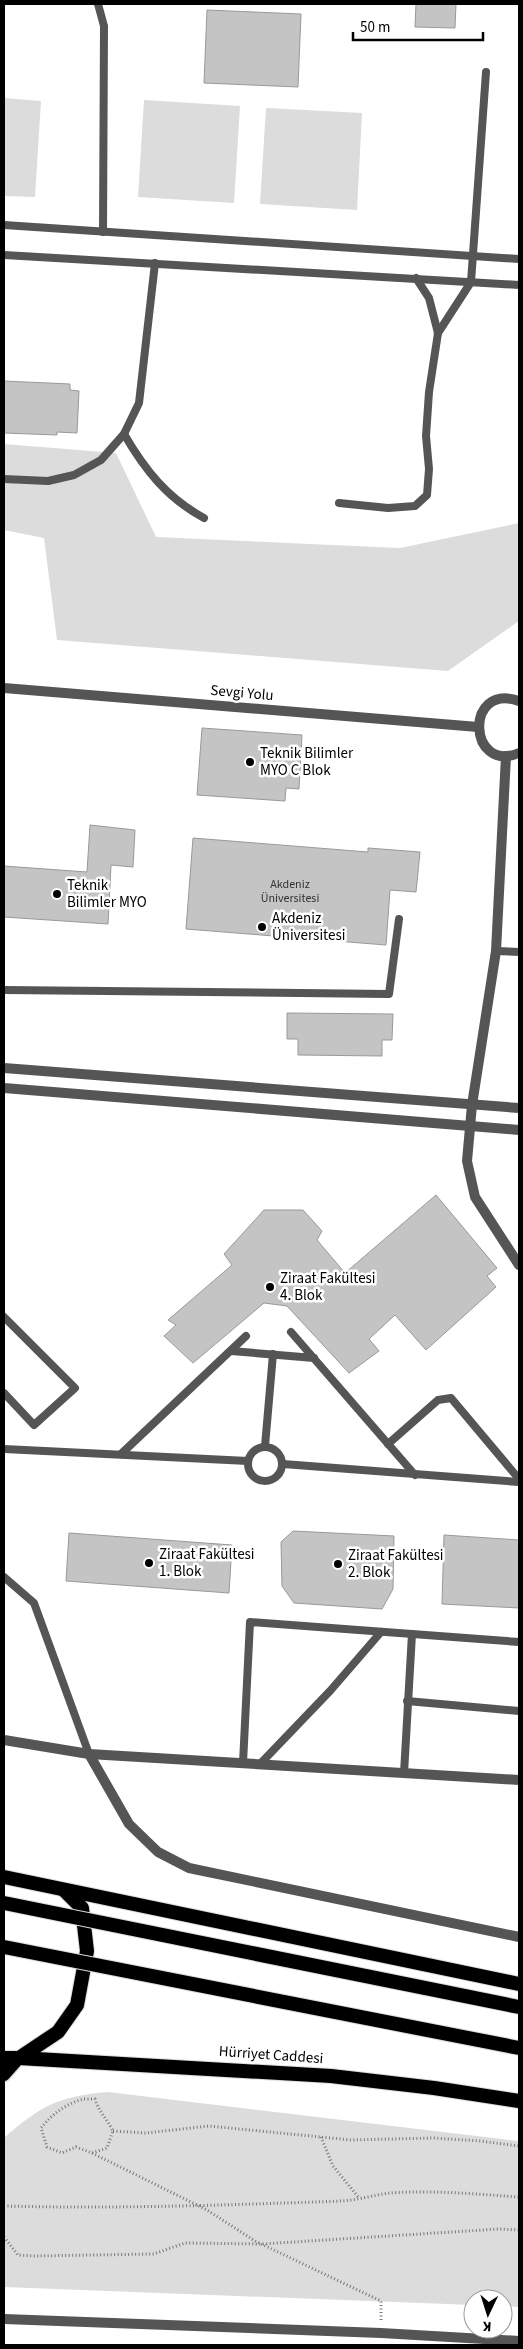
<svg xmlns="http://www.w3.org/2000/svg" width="523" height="2349" viewBox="0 0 523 2349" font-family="'Source Sans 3',sans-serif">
	<rect width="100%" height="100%" fill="#fff"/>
	<g fill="#dcdcdc">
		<path d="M4 98 41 101 35 197 4 196Z"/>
		<path d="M144 100 240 106 234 203 138 197Z"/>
		<path d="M266 108 362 113 357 210 260 204Z"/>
		<path d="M4 444 116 453 156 537 400 548 519 523V621L448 671 57 640 44 538 4 530Z"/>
		<path d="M108 2092 519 2141V2307L503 2306V2299H473V2305L4 2287V2138C40 2106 59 2096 108 2092Z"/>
	</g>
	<g fill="#c4c4c4" stroke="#999">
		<path d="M416 4H456L455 28 415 27Z"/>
		<path d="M207 10 301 14 298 87 204 83Z"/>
		<path d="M4 381 70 384V390L79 391 77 433 57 432V435L4 433Z"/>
		<path d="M202 728 302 735 299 789 286 788 285 801 197 795Z"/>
		<path d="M90 825 135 830 133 867 111 865 108 924 4 917V866L87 872Z"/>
		<path d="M193 838 368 852V848L420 852 416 892 390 890 386 945 186 929Z"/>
		<path d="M287 1013 393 1014 392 1040H382V1056L298 1055V1039H287Z"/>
		<path d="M436 1195 497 1268 487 1276 496 1287 426 1350 395 1315 369 1339 379 1351 349 1373 287 1306 264 1303 193 1363 164 1336 176 1325 168 1320 232 1265 224 1254 264 1210H303L322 1231 317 1240 345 1273Z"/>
		<path d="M293 1531 394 1536 393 1589 382 1609 294 1603 282 1586 281 1542Z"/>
		<path d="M69 1533 232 1545 229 1593 66 1581Z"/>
		<path d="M444 1535 519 1540V1608L442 1604Z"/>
	</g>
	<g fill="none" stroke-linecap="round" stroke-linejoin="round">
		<g stroke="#dbdbdb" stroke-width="15">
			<path id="primary" d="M4 2075 19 2058"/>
		</g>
		<g stroke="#dbdbdb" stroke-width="16">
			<g id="trunk">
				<path d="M4 1877 519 1984"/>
				<path d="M4 2058H19L58 2032 77 2005 87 1951 82 1908 64 1890"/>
				<path d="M19 2058 331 2076 434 2088 519 2101"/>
			</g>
		</g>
		<g stroke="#777" stroke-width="3" stroke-dasharray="1 2.5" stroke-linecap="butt">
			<path d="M84 2099H95C99 2112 107 2119 113 2131L107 2148 92 2153 76 2147 62 2153 47 2147 41 2128C52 2114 67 2103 84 2099Z"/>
			<path d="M113 2131 146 2133 209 2126 351 2140 433 2138 480 2141 519 2146"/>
			<path d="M321 2137 333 2166 359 2198"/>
			<path d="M92 2153 207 2210 255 2241 381 2301V2320"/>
			<path d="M4 2206C116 2209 229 2205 342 2201 358 2200 374 2195 390 2193 433 2190 477 2194 519 2197"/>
			<path d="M4 2237 18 2255 33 2256 154 2254 185 2243 262 2244 499 2229 519 2230"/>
		</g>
		<g stroke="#555" stroke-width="8">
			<path d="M98 4 104 26 103 232"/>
			<path d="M4 225 519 259"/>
			<path d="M4 255 519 285"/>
			<path d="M438 333 471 282 486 72"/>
			<path d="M124 434C145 470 167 498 204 518"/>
			<path d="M4 479 48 481 74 475 101 460 124 434 139 403 155 263"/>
			<path d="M339 503 388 508 415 506 427 495 429 469 426 436 429 392 438 333 429 298 416 278"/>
			<path d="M496 951 519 952"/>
			<path d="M4 990 389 994 399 919"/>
			<path d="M4 1317 75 1388 34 1425 4 1393"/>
			<path d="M291 1332 415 1475"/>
			<path d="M231 1351 314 1358"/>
			<path d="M388 1444 438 1400 451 1398 519 1479"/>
			<path d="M265 1446 273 1354"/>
			<circle cx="265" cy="1464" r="17"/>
			<path d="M4 1449 248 1461"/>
			<path d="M121 1454 246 1336"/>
			<path d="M283 1464 519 1482"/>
			<path d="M4 1577 34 1603 89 1754"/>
			<path d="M407 1701 519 1711"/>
			<path d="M243 1763 250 1622 519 1642"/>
			<path d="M260 1764 330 1691 381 1632"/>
			<path d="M404 1773 412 1634"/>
		</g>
		<path stroke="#555" stroke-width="10" d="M4 688 478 727"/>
		<g stroke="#555" stroke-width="10">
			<path d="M519 701C464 682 468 774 519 753"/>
			<path d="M506 756 496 951 472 1105 467 1161 475 1197 519 1265"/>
			<path d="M4 1068 519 1108"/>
			<path d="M4 1088 519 1130"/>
			<path d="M4 1740 89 1754 519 1780"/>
			<path d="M89 1754 129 1824 158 1852 189 1868 519 1937"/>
		</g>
		<path stroke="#555" stroke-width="10" d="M4 2319 381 2333 519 2341"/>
		<use href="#primary" stroke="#000" stroke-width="12"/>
		<use href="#trunk" stroke="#000" stroke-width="14"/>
		<g stroke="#dbdbdb" stroke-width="16" stroke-linecap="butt">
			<g id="trunk-bridge">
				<path d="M4 1903 519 2007"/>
				<path d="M4 1947 519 2048"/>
			</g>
		</g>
		<use href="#trunk-bridge" stroke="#000" stroke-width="14"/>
	</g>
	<g fill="#000" stroke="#fff" stroke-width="2">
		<circle cx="250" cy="762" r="5"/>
		<circle cx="57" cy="894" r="5"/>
		<circle cx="262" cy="927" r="5"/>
		<circle cx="270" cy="1287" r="5"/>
		<circle cx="149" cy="1563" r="5"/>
		<circle cx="338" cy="1564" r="5"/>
	</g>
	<g text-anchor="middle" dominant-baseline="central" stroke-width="5" stroke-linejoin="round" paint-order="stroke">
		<g font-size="12" fill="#313131">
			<text x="290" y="884">Akdeniz<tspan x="290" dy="14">Üniversitesi</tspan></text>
		</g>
		<g font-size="15" fill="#000" stroke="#fff">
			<text transform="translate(242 693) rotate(5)">Sevgi Yolu</text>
			<text transform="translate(271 2055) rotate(4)">Hürriyet Caddesi</text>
		</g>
		<g font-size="15" fill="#000" stroke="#fff" text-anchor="start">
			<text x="260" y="753">Teknik Bilimler<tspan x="260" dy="17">MYO C Blok</tspan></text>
			<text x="67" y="885">Teknik<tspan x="67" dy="17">Bilimler MYO</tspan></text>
			<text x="272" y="918">Akdeniz<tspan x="272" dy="17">Üniversitesi</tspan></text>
			<text x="280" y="1278">Ziraat Fakültesi<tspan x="280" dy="17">4. Blok</tspan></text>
			<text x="159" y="1554">Ziraat Fakültesi<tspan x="159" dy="17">1. Blok</tspan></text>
			<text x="348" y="1555">Ziraat Fakültesi<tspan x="348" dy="17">2. Blok</tspan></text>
		</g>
	</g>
	<rect width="523" height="2349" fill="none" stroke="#000000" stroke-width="10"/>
	<g transform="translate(488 2314) rotate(184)"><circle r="24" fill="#ffffff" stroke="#999999"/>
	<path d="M0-4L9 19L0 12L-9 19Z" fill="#000000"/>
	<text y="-8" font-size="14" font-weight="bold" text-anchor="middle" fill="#000000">K</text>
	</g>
	<path d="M353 32v8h130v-8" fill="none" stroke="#000000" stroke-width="2.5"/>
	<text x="360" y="32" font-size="15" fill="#000000" stroke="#ffffff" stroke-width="4" paint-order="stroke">50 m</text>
</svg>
